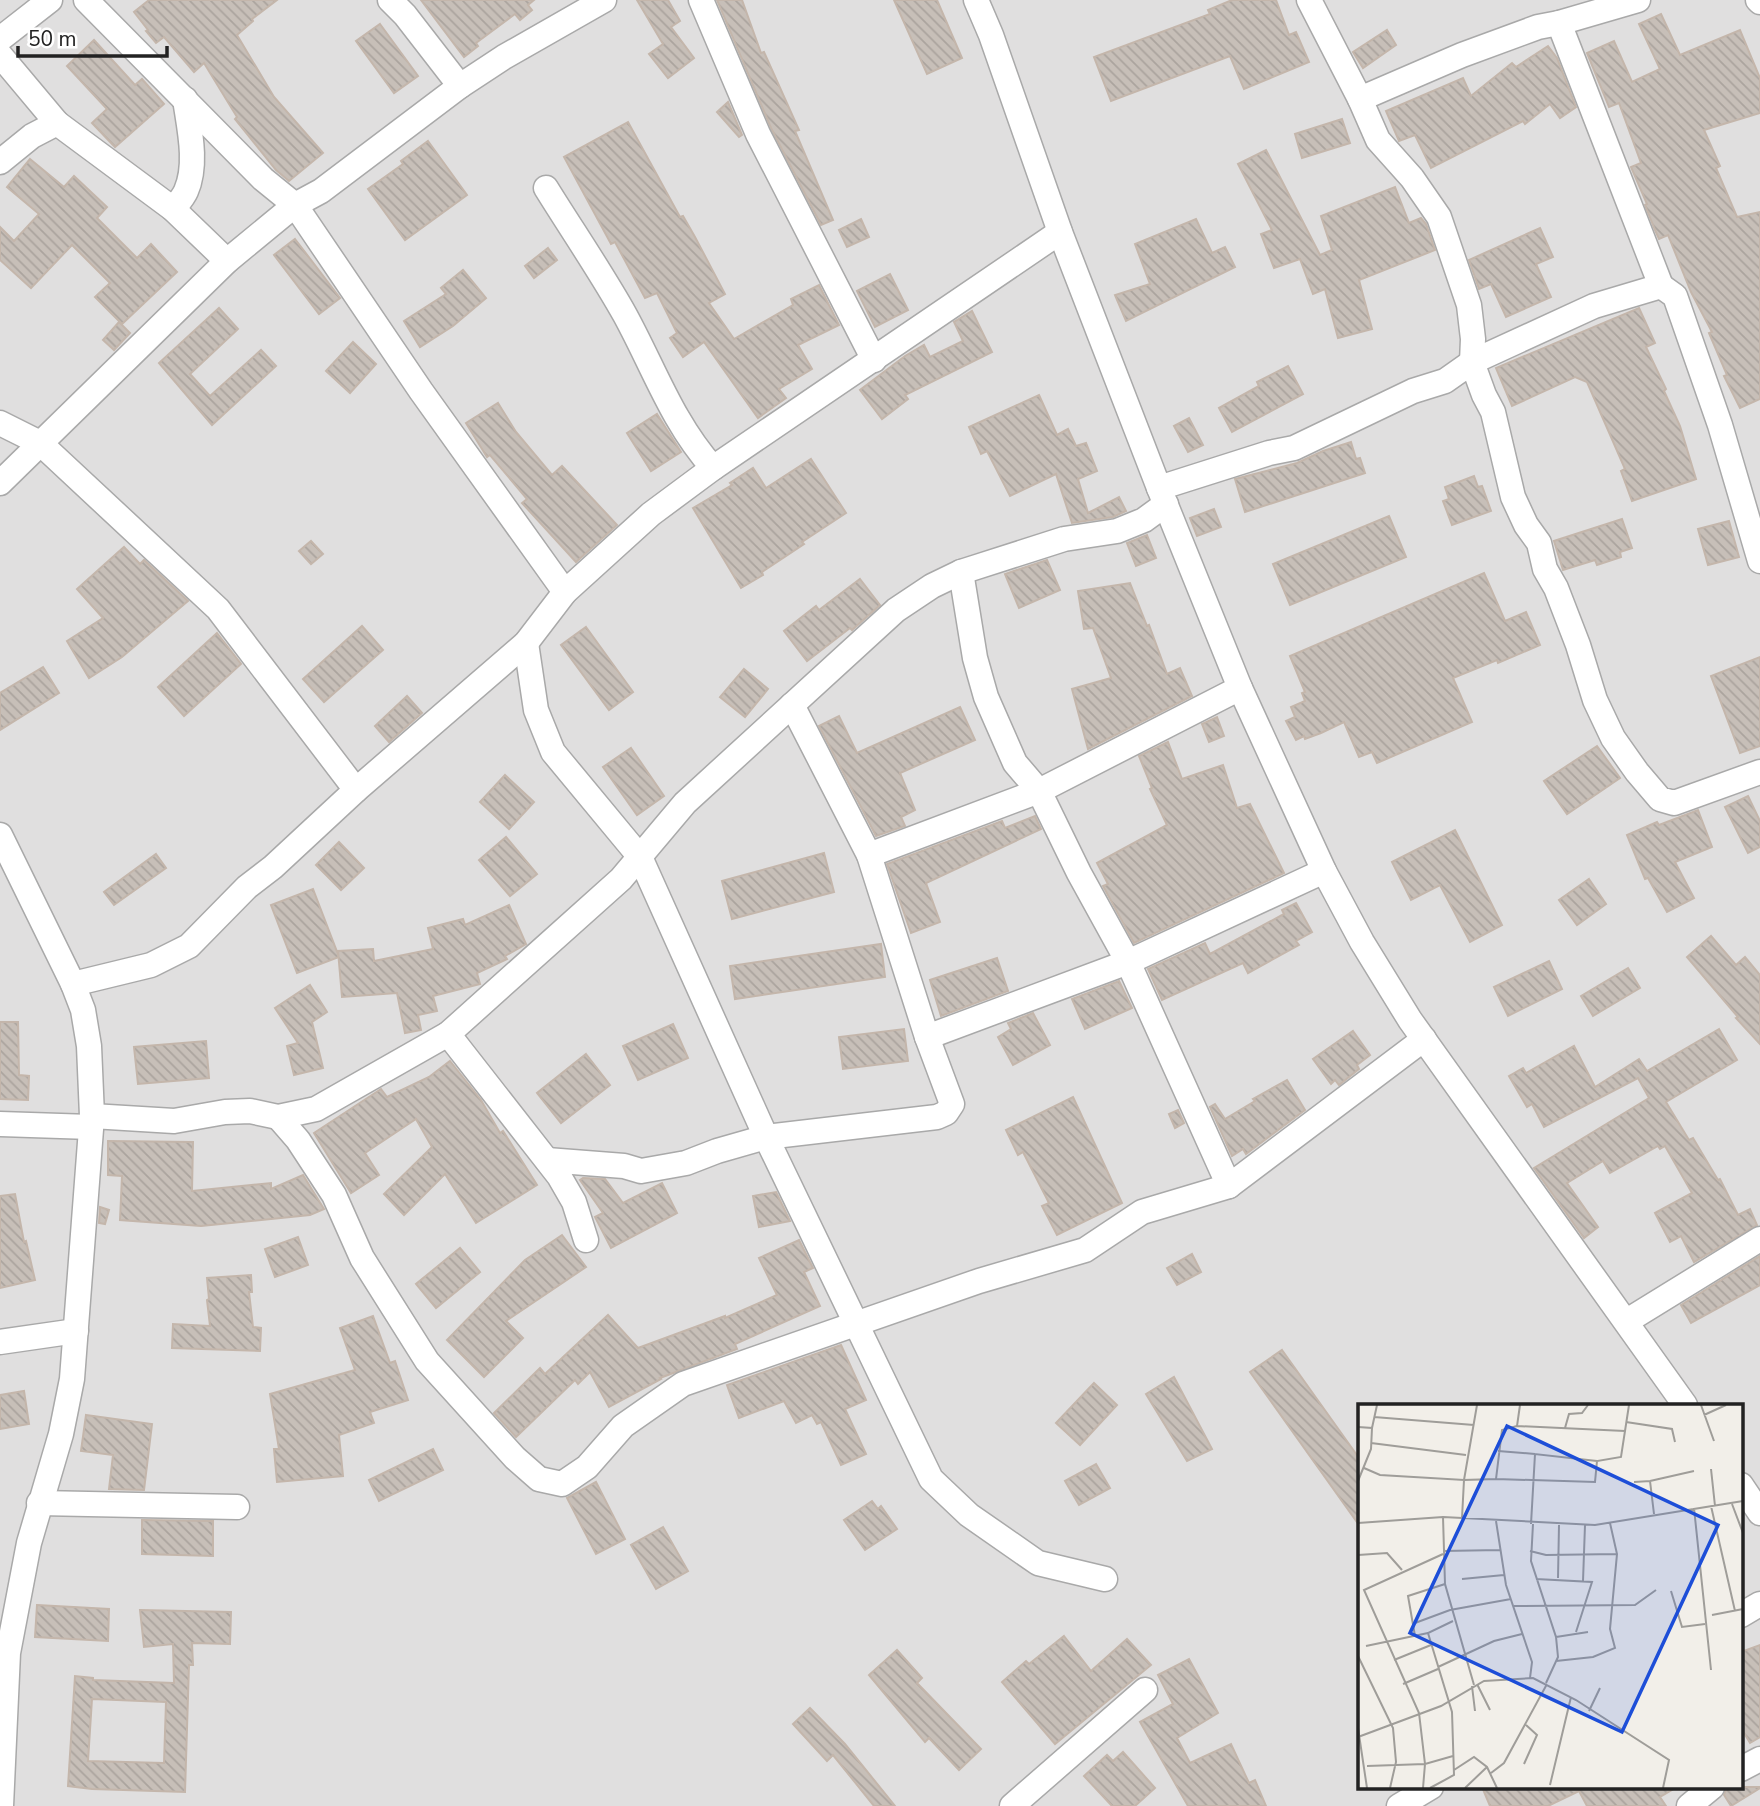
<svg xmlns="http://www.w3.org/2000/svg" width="1760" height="1806" viewBox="0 0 1760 1806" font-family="'Nunito Sans',sans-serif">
	<defs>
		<pattern id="building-back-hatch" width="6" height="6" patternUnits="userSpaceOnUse" patternTransform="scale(1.75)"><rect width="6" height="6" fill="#c7bfb8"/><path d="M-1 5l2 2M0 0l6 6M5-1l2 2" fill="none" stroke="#aba49e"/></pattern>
	</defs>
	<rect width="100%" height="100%" fill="#f2efe9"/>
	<path fill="#e0dfdf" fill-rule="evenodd" d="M0 0H1760V1806H0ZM1359 1405H1741V1787H1359Z"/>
	<g fill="url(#building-back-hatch)" stroke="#c4b6ab" stroke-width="2" fill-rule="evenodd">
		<path d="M149 0H277L252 19 253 21 237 35 274 97 323 153 289 181 276 170 235 119 237 117 204 63 194 72 164 37 156 43 146 31 148 30 134 12Z"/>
		<path d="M421 0H534L528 5 532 10 520 20 515 14 476 43 478 46 464 57Z"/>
		<path d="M637 0H668L680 21 671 27 694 58 668 78 649 54 663 44Z"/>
		<path d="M717 0H742L761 53 764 52 799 130 795 131 833 220 821 225 771 128Z"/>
		<path d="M894 0H937L962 58 927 74Z"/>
		<path d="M1232 0H1276L1289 35 1296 32 1309 62 1244 89 1230 56 1111 101 1094 57 1210 14 1208 10Z"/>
		<path d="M1661 14 1680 55 1740 30 1760 78V113L1704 130 1720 166 1716 168 1737 217 1760 212V399L1740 408 1724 376 1727 375 1709 333 1712 332 1691 292 1668 235 1659 239 1655 230 1645 205 1647 204 1631 167 1641 163 1619 103 1609 107 1587 53 1614 41 1632 82 1660 69 1639 24Z"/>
		<path d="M380 24 418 76 394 93 356 41Z"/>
		<path d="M1387 30 1396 45 1363 68 1353 52Z"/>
		<path d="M94 40 135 85 142 79 164 104 115 147 92 123 107 109 67 66Z"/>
		<path d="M1548 46 1557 58 1576 107 1560 118 1550 104 1525 124 1523 121 1431 168 1415 135 1399 141 1386 111 1463 78 1471 96 1512 63 1516 67Z"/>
		<path d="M728 102 742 135 739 137 717 112Z"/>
		<path d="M1342 119 1350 143 1302 158 1295 134Z"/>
		<path d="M628 122 680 217 683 216 695 237 725 294 709 303 734 339 793 305 791 299 819 285 839 325 798 345 812 369 779 389 786 398 758 418 704 342 683 357 670 338 677 333 657 293 645 298 615 242 611 244 564 157Z"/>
		<path d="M428 141 467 195 405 240 368 189 403 164 401 161Z"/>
		<path d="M1266 150 1320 255 1332 250 1321 216 1395 187 1409 223 1421 218 1426 224 1435 250 1359 280 1372 329 1338 338 1325 289 1313 294 1300 259 1274 268 1261 234 1272 230 1238 164Z"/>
		<path d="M30 159 64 187 74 176 107 207 97 218 137 258 151 244 177 272 122 324 95 297 110 283 72 245 31 288 0 260V227L14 241 39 214 7 187Z"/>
		<path d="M861 219 869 237 847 247 839 230Z"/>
		<path d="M1196 219 1212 253 1225 247 1235 267 1126 321 1115 295 1150 284 1135 244Z"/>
		<path d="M1540 228 1553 257 1536 264 1551 297 1506 317 1491 284 1479 289 1469 260Z"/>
		<path d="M295 239 340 298 319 314 274 255Z"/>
		<path d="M548 248 557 260 534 278 525 266Z"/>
		<path d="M463 270 486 298 453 326 420 347 404 321 446 294 441 288Z"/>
		<path d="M890 274 908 310 875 327 857 291Z"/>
		<path d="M219 308 238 329 190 374 210 396 261 350 276 366 212 425 159 363Z"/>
		<path d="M1639 308 1655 343 1646 347 1666 389 1664 391 1680 426 1696 479 1632 501 1621 471 1625 469 1587 382 1575 377 1512 406 1496 368Z"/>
		<path d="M972 311 992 352 905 395 908 399 882 419 860 390 905 356 924 345 930 357 963 341 954 322Z"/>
		<path d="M119 322 130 333 114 350 103 340Z"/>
		<path d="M353 342 376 364 350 393 326 371Z"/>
		<path d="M1288 366 1303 394 1232 432 1219 408 1259 386 1257 382Z"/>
		<path d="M1039 395 1057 435 1068 429 1076 446 1086 443 1097 471 1078 479 1088 513 1119 497 1126 511 1113 517 1072 523 1056 474 1010 496 987 451 981 454 969 427Z"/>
		<path d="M498 403 516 432 552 475 562 466 617 525 576 562 522 503 527 499 490 455 487 457 466 423Z"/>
		<path d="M657 414 681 452 651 471 627 433Z"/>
		<path d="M1189 418 1203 445 1188 452 1174 426Z"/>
		<path d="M1351 442 1356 459 1360 458 1365 473 1245 512 1235 479 1297 463 1323 451Z"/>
		<path d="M811 459 846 513 802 542 804 544 762 572 763 575 741 588 693 508 732 485 730 483 753 468 766 488Z"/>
		<path d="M1474 476 1478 487 1482 486 1491 511 1452 525 1443 501 1449 499 1445 487Z"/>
		<path d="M1214 509 1221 527 1197 536 1190 518Z"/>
		<path d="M1389 516 1406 557 1290 605 1273 564Z"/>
		<path d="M1622 519 1632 548 1620 552 1621 557 1597 565 1595 560 1563 570 1554 541Z"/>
		<path d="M1729 521 1739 557 1708 565 1698 529Z"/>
		<path d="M1147 535 1156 558 1136 566 1127 543Z"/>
		<path d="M311 541 323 554 311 564 299 551Z"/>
		<path d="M124 547 140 564 144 560 188 601 122 657 89 678 67 641 103 618 77 589Z"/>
		<path d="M1047 560 1060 590 1019 608 1005 574Z"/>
		<path d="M1484 573 1505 621 1526 612 1540 645 1498 663 1497 660 1453 678 1472 722 1377 763 1372 752 1359 757 1344 722 1321 733 1305 739 1304 736 1296 740 1286 721 1295 717 1291 707 1305 701 1302 693 1305 692 1290 656Z"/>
		<path d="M860 579 880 605 852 630 850 628 807 661 784 631 816 606 819 610Z"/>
		<path d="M1130 583 1147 626 1149 625 1167 674 1180 668 1192 696 1088 749 1072 689 1111 678 1093 628 1084 629 1078 591Z"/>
		<path d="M362 626 383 650 324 702 303 679Z"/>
		<path d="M586 627 633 692 609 710 561 645Z"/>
		<path d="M217 633 241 664 184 716 158 687Z"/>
		<path d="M1760 657V746L1740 753 1711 676Z"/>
		<path d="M43 667 59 693 0 730V693Z"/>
		<path d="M744 669 768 689 745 717 720 697Z"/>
		<path d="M407 696 422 713 389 742 375 726Z"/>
		<path d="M960 707 975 740 900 773 915 810 901 817 905 826 876 836 819 726 839 716 857 753Z"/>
		<path d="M1217 717 1224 736 1209 742 1202 724Z"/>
		<path d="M1168 742 1182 779 1223 765 1237 808 1250 804 1284 873 1134 943 1103 886 1108 884 1097 863 1167 825 1150 789 1152 788 1139 756Z"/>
		<path d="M1597 746 1620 778 1567 814 1544 781Z"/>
		<path d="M631 748 664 796 637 815 603 767Z"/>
		<path d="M505 775 534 802 509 829 480 802Z"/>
		<path d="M1748 796 1760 821V847L1748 853 1725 807Z"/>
		<path d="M1698 810 1712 847 1675 862 1694 898 1667 912 1648 878 1645 879 1627 835 1657 822 1659 825Z"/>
		<path d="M1035 816 1041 829 926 883 940 922 911 933 887 864 1002 821 1005 828Z"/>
		<path d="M1455 830 1502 925 1470 942 1440 885 1411 900 1392 862Z"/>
		<path d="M506 837 537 874 510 896 479 860Z"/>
		<path d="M339 842 364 868 341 890 316 865Z"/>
		<path d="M824 853 834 892 732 919 722 881Z"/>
		<path d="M156 854 166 868 114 905 104 892Z"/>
		<path d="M1589 879 1606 904 1577 925 1559 900Z"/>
		<path d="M313 889 339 957 297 973 271 905Z"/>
		<path d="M1296 903 1312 932 1296 941 1299 945 1248 973 1243 963 1162 1000 1148 969 1205 943 1210 954 1284 914 1282 910Z"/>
		<path d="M509 905 526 944 505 956 507 959 477 973 480 984 433 996 437 1011 418 1015 421 1030 405 1033 397 993 342 997 338 951 373 949 374 961 433 949 428 928 463 919 465 925Z"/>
		<path d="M1711 936 1736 965 1745 957 1760 975V1044L1736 1018 1738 1017 1687 957Z"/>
		<path d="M881 944 885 977 735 999 730 966Z"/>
		<path d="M997 958 1008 991 941 1016 930 980Z"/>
		<path d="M1549 961 1562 989 1508 1016 1494 987Z"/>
		<path d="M1628 968 1640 988 1593 1016 1581 996Z"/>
		<path d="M1119 981 1132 1008 1085 1029 1072 999Z"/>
		<path d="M310 985 327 1012 312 1022 323 1068 294 1075 287 1046 298 1043 275 1008Z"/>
		<path d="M1033 1013 1050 1045 1013 1065 998 1037 1011 1029 1008 1023Z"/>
		<path d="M0 1022H18L19 1075 29 1076 28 1100 0 1099Z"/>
		<path d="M673 1024 688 1058 638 1080 623 1046Z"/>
		<path d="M904 1029 908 1061 843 1069 839 1037Z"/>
		<path d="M1719 1029 1737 1060 1666 1102 1689 1140 1693 1138 1718 1180 1720 1179 1738 1215 1750 1209 1757 1225 1694 1262 1681 1236 1670 1242 1655 1213 1692 1193 1665 1146 1660 1149 1658 1146 1610 1173 1603 1161 1567 1183 1598 1227 1584 1238 1534 1168 1649 1098 1638 1078 1544 1127 1532 1104 1527 1107 1509 1076 1523 1068 1526 1073 1574 1046 1595 1087 1639 1059 1647 1071Z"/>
		<path d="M1353 1031 1370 1055 1357 1065 1359 1069 1339 1085 1335 1080 1331 1084 1313 1059Z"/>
		<path d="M206 1041 209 1078 138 1084 134 1047Z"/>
		<path d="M586 1054 610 1085 561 1123 537 1093Z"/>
		<path d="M450 1061 481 1100 500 1133 503 1131 537 1185 476 1223 445 1174 404 1215 384 1194 432 1147 416 1119 365 1153 379 1175 351 1193 314 1133 381 1089 387 1097 429 1077Z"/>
		<path d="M1287 1080 1305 1110 1246 1154 1243 1149 1232 1156 1210 1107 1215 1104 1225 1119 1255 1101 1253 1099Z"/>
		<path d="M1073 1097 1122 1203 1057 1235 1042 1206 1049 1203 1023 1152 1018 1155 1006 1130Z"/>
		<path d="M1178 1110 1184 1123 1175 1128 1169 1114Z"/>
		<path d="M108 1141 193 1142 192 1191 271 1183V1189L303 1175 324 1209 310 1215 201 1226 120 1220 122 1176 108 1175Z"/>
		<path d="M583 1178 605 1179 623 1203 662 1183 677 1213 611 1248 595 1217 603 1213 580 1180Z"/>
		<path d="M776 1192 790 1221 759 1227 753 1196Z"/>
		<path d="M15 1194 24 1242 26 1241 35 1280 0 1288V1196Z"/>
		<path d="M100 1207 109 1210 105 1224 99 1223Z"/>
		<path d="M562 1235 586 1267 506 1321 523 1338 484 1377 447 1340 525 1260Z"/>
		<path d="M298 1237 308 1265 275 1277 265 1249Z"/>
		<path d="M799 1240 813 1268 804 1272 820 1306 735 1344 737 1349 660 1378 661 1379 609 1407 590 1372 578 1384 575 1380 516 1437 494 1413 540 1368 545 1374 608 1315 638 1348 725 1316V1318L777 1295 759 1258Z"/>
		<path d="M460 1248 480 1272 436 1308 416 1284Z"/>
		<path d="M1192 1254 1201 1272 1177 1285 1167 1268Z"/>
		<path d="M1760 1256V1285L1691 1323 1681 1305Z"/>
		<path d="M251 1275 252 1292H249L253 1327 261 1328 260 1351 172 1348 173 1324 210 1326 207 1300 209 1299 207 1278Z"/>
		<path d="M373 1316 390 1363 395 1361 408 1400 370 1412 374 1423 339 1435 343 1476 277 1482 274 1449H279L270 1394 355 1370 340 1328Z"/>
		<path d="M841 1345 866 1400 845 1409 866 1454 841 1465 821 1422 817 1424 812 1415 796 1423 784 1401 739 1418 727 1385Z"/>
		<path d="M1282 1350 1359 1458V1525L1250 1372Z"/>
		<path d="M1174 1377 1212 1449 1187 1461 1146 1394Z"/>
		<path d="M1094 1383 1117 1405 1080 1445 1056 1423Z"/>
		<path d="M24 1391 29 1424 0 1429V1395Z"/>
		<path d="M86 1415 152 1424 144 1490 109 1489 113 1455 81 1451Z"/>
		<path d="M433 1449 443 1470 379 1501 369 1480Z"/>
		<path d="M1096 1464 1110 1488 1079 1505 1065 1481Z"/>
		<path d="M596 1482 625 1539 596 1554 567 1498Z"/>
		<path d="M872 1501 878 1509 881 1506 897 1529 865 1550 844 1520Z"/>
		<path d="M142 1520 213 1521V1556L142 1554Z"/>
		<path d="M663 1527 688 1571 656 1589 631 1545Z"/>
		<path d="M37 1605 109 1609 108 1641 35 1637Z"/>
		<path d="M140 1610 231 1612 230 1644 192 1643 193 1665H189L185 1792 92 1789 68 1786 75 1676 93 1678V1680L174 1683 173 1644 144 1647ZM92 1699 166 1702 164 1763 88 1761Z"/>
		<path d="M1064 1636 1091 1671 1127 1639 1151 1665 1055 1744 1002 1682 1026 1661 1029 1664Z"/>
		<path d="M1760 1645V1737L1750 1743 1741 1728V1652Z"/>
		<path d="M897 1650 922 1678 917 1683 981 1749 959 1770 929 1738 925 1742 869 1675Z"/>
		<path d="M1189 1659 1218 1713 1177 1738 1190 1763 1231 1744 1249 1783 1255 1780 1266 1806H1188L1140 1722 1173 1704 1158 1675Z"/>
		<path d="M810 1708 845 1744 895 1806H874L833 1755 827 1761 793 1724Z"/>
		<path d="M1123 1752 1155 1788 1135 1806H1112L1084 1776 1107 1755 1113 1761Z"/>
		<path d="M1482 1787H1677L1660 1797 1666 1806H1587L1579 1791 1548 1806H1490Z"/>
		<path d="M1727 1787H1760V1788L1731 1806 1724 1795Z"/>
	</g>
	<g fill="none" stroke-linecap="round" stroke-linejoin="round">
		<g stroke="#a9a9a9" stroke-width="27">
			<g id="street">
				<path d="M86 0 263 179 295 205 421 391 565 592"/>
				<path d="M390 0 405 15 460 86"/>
				<path d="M701 0 758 134 874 360"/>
				<path d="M976 0 991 35 1060 232 1159 488 1240 688 1324 871 1362 942 1410 1020 1685 1405"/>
				<path d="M1309 0 1360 99 1462 55 1538 27 1559 23 1638 0"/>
				<path d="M1758 0 1760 2"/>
				<path d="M1559 23 1661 286"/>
				<path d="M0 39 50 0"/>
				<path d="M0 55 57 123"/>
				<path d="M1360 99 1378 140 1412 178 1439 217 1469 305 1473 339 1472 362 1484 395 1493 412 1513 497 1526 525 1539 543 1545 569 1556 588 1578 645 1595 700 1613 738 1637 772 1660 799 1674 803 1760 772"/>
				<path d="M0 162 32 136 57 123 173 209 227 261"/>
				<path d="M546 188C572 230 601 272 625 315 654 368 672 422 713 468"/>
				<path d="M173 209C177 204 183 198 186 191 198 164 189 127 185 99"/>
				<path d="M0 423 40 443 218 609 356 790"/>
				<path d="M0 483 227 261 295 205 321 191 460 86 504 57 604 0"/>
				<path d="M1159 488 1269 453 1294 448 1413 391 1445 381 1472 362 1594 306 1661 286 1675 296 1720 425 1760 561"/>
				<path d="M961 572 975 658 986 697 1015 763 1039 791 1079 873 1128 962 1229 1186"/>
				<path d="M526 643 536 710 553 752 640 857 766 1137 931 1479 969 1515 1038 1563 1105 1579"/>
				<path d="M0 835 73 984 83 1010 89 1046 92 1116 72 1379 61 1434 29 1543 8 1653 1 1806"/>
				<path d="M869 855 1039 791 1240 688"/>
				<path d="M73 984 151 965 189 946 247 887 273 867 356 790 526 643 565 592 651 514 713 468 1060 232"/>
				<path d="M448 1034 559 1176 574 1202 586 1240"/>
				<path d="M927 1037 1128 962 1324 871"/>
				<path d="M92 1116 174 1121 225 1112 250 1111 278 1117 316 1109 448 1034 621 879 685 803 896 610 932 586 961 572 1064 539 1117 531 1144 520 1166 504"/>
				<path d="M278 1117 298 1140 334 1195 362 1258 427 1361 515 1458 539 1479 562 1484 587 1467 623 1426 683 1384 979 1281 1085 1250 1142 1212 1229 1186 1424 1039"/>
				<path d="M0 1124 91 1127"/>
				<path d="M547 1160 624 1166 641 1171 686 1163 717 1151 766 1137 937 1117 946 1113 952 1104 927 1037 869 855 792 705"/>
				<path d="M1627 1321 1760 1239"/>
				<path d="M0 1342 76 1331"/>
				<path d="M1741 1485 1760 1513"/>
				<path d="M39 1503 237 1507"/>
				<path d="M1741 1615 1760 1604"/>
				<path d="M1741 1769 1760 1759"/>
				<path d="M1012 1806 1145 1690"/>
				<path d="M1399 1806 1431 1787"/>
				<path d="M1689 1806 1712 1787"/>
			</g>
		</g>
		<use href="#street" stroke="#fff" stroke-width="24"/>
	</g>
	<g transform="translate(1358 1404)">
		<rect width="385" height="385" fill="#f2efe9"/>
		<path fill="none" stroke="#9f9d99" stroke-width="2" d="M162 1 159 22 267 27M343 1 356 37M346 11 368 1M16 13 116 21M268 18 314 25 317 38M0 23 14 24 13 45 0 77M14 24 19 1M207 24 211 10 224 9 230 1M13 39 108 51M140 47 177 50M6 64 22 71 106 76 119 1M353 65 357 102M138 75 237 78 239 57 263 53 271 1M292 77 336 67M276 78 292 77 296 110M374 100 385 129M353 102 377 207M336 104 353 266M85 113 87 180 116 281M104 114 106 76 138 75 144 26 159 22M138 117 148 181 174 258 172 274M0 119 85 113 237 121 385 97M173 120 177 50 239 57M175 120 173 157 198 233 200 253 188 279M85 147 142 146M172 147 188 151 259 150M0 151 29 149 44 166M200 174 201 121M104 175 146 171M178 175 234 178 218 228M225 177 227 121M313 187 324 223 347 220M156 202 277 201 298 186M354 211 385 205M57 219 92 206 153 195M57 232 50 192 87 180M198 233 230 228M8 242 70 229M0 252 35 324 38 358 32 384M36 256 73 241M198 257 235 253 257 244 252 225 259 150 252 119M80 263 136 237 164 230M45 280 80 265M119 280 132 306M114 282 117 307M231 307 242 284M0 324 9 384M0 333 83 302 126 277 175 274 218 296 311 356 305 384M166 360 179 331 168 321M9 362 67 360 95 352M96 366 116 353 129 363 139 384M133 369 146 359 189 280M192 381 213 293M65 384 67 360 61 309 6 186 85 150M72 384 96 371 94 308 70 229 95 217M107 384 129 363"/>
		<path fill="#1d4ed8" fill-opacity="0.15" stroke="#1d4ed8" stroke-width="3.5" d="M149 22 360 121 264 328 52 229Z"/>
		<rect width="385" height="385" fill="none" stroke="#222" stroke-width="3.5"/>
	</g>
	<path d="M18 46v10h149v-10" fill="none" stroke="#222222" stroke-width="3.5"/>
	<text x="28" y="46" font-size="21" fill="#222222" stroke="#ffffff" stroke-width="5" paint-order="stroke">50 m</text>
</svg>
